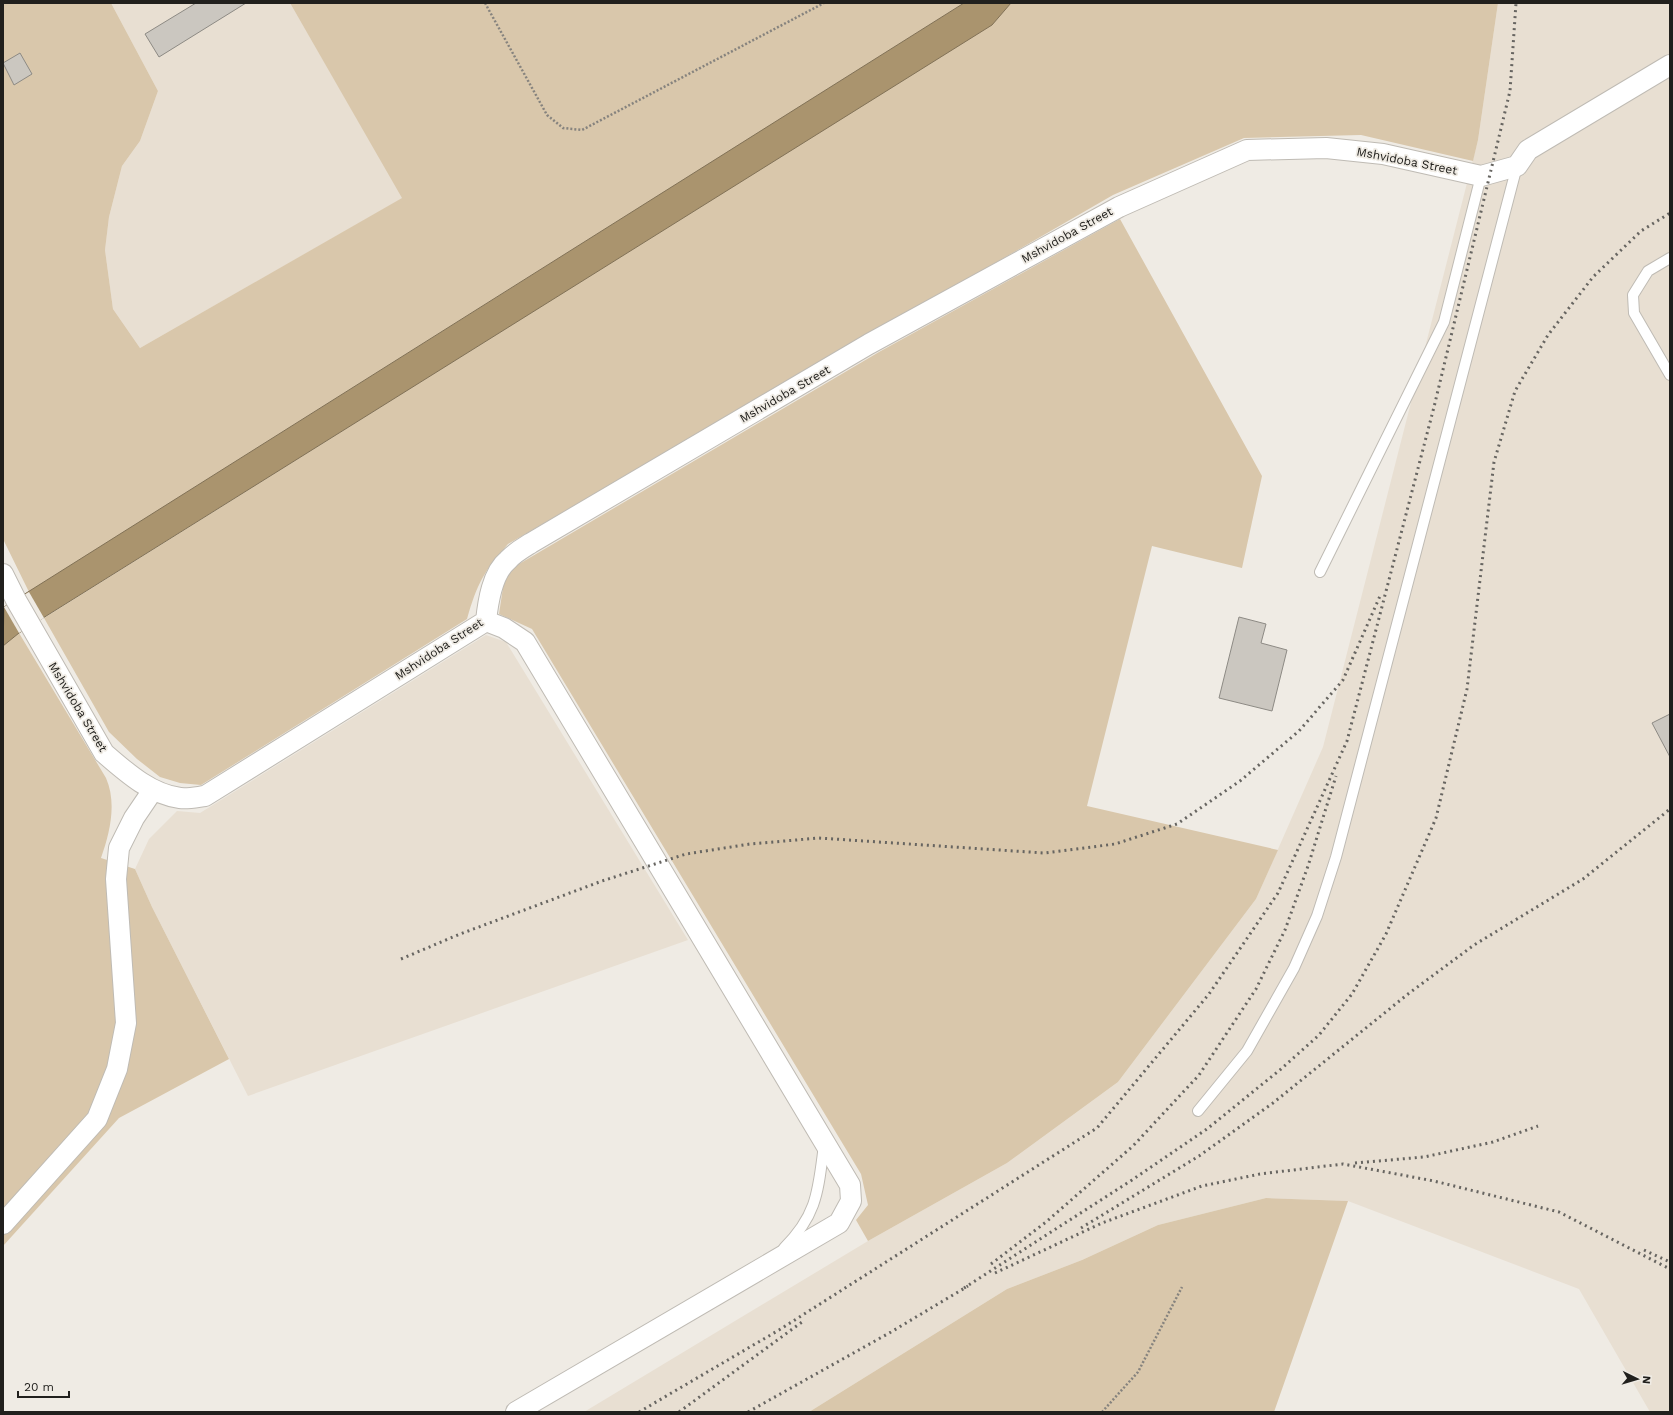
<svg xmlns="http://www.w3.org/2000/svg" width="1673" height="1415" viewBox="0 0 1673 1415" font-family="'Work Sans',sans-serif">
	<rect width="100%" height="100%" fill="#efebe4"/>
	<g fill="#e8dfd2">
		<path d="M111 3H290L403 198 140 348 113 309 105 250 109 217 122 166 140 141 158 91Z"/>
		<path d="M1498 3H1670V1412H1650L1579 1289 1348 1201 1266 1198 1158 1225 1082 1260 1007 1289 809 1412H584L868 1241 1007 1163 1118 1082 1256 899 1323 747 1478 140Z"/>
		<path d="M486 635 506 642 688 940 248 1096 152 907 135 869 149 839 177 811 200 813Z"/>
	</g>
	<g fill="#d9c7ab">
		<path d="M3 3H111L158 91 140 141 122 166 109 217 105 250 113 309 140 348 402 198 290 3H964L29 592 3 539Z"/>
		<path d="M1011 3H1498L1478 140 1473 161 1361 135 1244 138 1113 195 508 544C484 571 477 584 467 619L201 785 180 783 160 777 137 759 109 732 44 618 991 25Z"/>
		<path d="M1120 219 1262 476 1242 568 1152 546 1087 806 1278 850 1256 899 1118 1082 1007 1163 868 1241 856 1220 868 1205 861 1174 532 629 499 614 504 581 514 567 879 352Z"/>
		<path d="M19 633 106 778C117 803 110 833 101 858L135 869 152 907 229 1059 119 1118 3 1246V646Z"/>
		<path d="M1266 1198 1348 1201 1274 1412H809L1007 1289 1082 1260 1158 1225Z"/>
	</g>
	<path fill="#aa946e" stroke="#817156" d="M964 3H1011L992 25 19 633 3 646 4 607Z"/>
	<path fill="#efebe4" d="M29 592 44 618 19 633 4 607Z"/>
	<g fill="#cbc7c0" stroke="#8d8a84">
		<path d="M196 3H246L159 57 145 34Z"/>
		<path d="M20 53 32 74 14 85 3 63Z"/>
		<path d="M1239 617 1266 624 1261 643 1287 650 1272 711 1219 698Z"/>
		<path d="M1670 714V757L1652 723Z"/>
	</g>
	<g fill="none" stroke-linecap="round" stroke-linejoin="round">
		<g stroke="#bfbbb4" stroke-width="12">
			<g id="service">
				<path d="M1670 258 1648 271 1633 295 1634 313 1670 375"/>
				<path d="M1320 572 1444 322 1481 176"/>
				<path d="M1198 1111 1247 1051 1294 968 1317 916 1336 857 1517 166"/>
				<path d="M784 1248C818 1214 818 1190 824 1145"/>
			</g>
		</g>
		<g stroke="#bfbbb4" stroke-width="22">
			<g id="minor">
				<path d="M3 574 16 600 104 753C126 772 150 794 180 798 188 799 197 797 205 796L486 621C488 602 492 573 508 560 514 553 523 548 531 543L869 344 1119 207 1247 150 1326 148 1383 154 1481 176 1517 166 1528 150 1670 65"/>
				<path d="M486 621 504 628 525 642 850 1185 851 1201 839 1223 516 1412"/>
				<path d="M3 1224 97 1119 117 1069 126 1023 116 879 119 848 134 818 153 790"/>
			</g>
		</g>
		<g stroke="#86837e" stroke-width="2.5" stroke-dasharray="2 2" stroke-linecap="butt">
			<path d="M485 3 547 115 563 128 582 130 824 3"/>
			<path d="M1102 1412 1138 1372 1182 1287"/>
		</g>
		<use href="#service" stroke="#fff" stroke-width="10"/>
		<use href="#minor" stroke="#fff" stroke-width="20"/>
		<g stroke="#676561" stroke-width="3" stroke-dasharray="2 4" stroke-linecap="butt">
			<path d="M401 959 460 934 602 881 686 854 750 844 819 838 1044 853 1115 844 1177 824 1240 781 1299 731 1343 680 1380 596"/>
			<path d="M1355 1163 1424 1157 1493 1142 1538 1126"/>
			<path d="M1081 1228 1199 1156 1273 1103 1408 994 1474 945 1583 879 1670 809"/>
			<path d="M1644 1250 1670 1262"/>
			<path d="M991 1264 1046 1222 1133 1146 1199 1075 1256 989 1285 930 1308 866 1336 776"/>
			<path d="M995 1273 1102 1223 1202 1186 1260 1174 1343 1164 1434 1181 1559 1212 1670 1269"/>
			<path d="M964 1288 1132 1180 1207 1129 1281 1069 1319 1035 1352 994 1386 934 1436 818 1467 689 1494 462 1515 391 1548 335 1593 277 1641 231 1670 213"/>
			<path d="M639 1412 779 1330 1097 1128 1209 994 1278 893 1347 741 1434 407 1510 91 1516 3"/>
			<path d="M679 1412 802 1322"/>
			<path d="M748 1412 891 1332 968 1286"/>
		</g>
	</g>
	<g text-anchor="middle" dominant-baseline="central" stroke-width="3.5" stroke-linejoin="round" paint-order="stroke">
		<g font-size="12" fill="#21201d" stroke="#efebe4">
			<text transform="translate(1407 161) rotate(11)">Mshvidoba Street</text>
			<text transform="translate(1067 235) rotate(-29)">Mshvidoba Street</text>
			<text transform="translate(785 394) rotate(-30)">Mshvidoba Street</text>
			<text transform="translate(439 649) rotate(-33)">Mshvidoba Street</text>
			<text transform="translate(78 707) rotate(59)">Mshvidoba Street</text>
		</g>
	</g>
	<rect width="1673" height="1415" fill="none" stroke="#21201d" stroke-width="8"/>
	<g transform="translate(1637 1379) rotate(95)" stroke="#efebe4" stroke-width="3" paint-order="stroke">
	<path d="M0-3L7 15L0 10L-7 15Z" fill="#21201d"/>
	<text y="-6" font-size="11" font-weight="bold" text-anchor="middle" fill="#21201d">N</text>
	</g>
	<path d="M18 1391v6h51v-6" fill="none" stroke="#21201d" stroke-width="2"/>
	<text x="24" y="1391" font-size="12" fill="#21201d" stroke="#efebe4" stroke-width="3" paint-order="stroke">20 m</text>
</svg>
